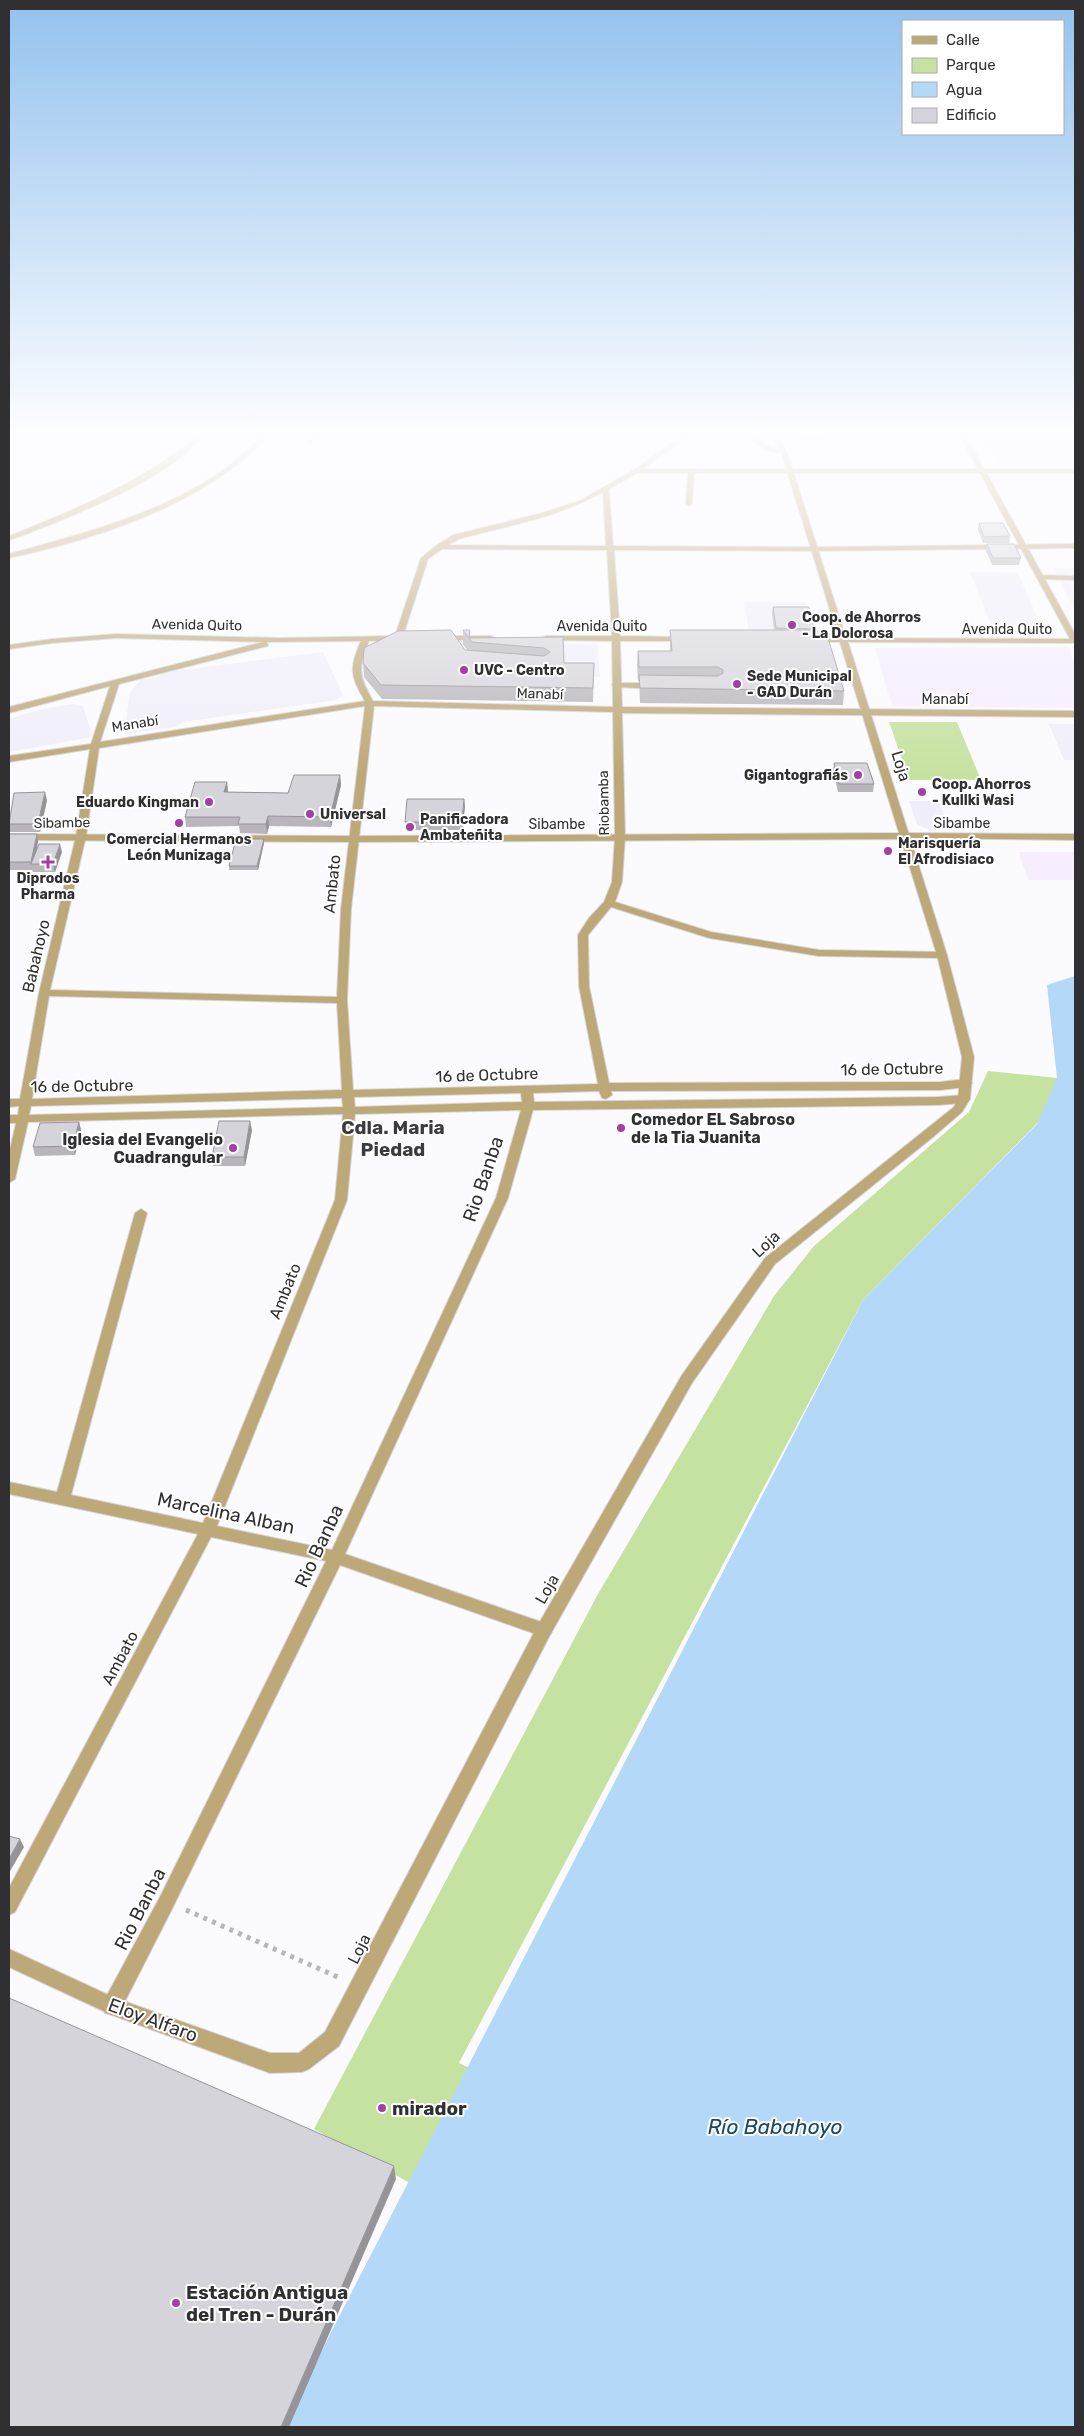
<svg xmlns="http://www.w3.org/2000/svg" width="1084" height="2436" viewBox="0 0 1084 2436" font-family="Rubik,sans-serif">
	<rect width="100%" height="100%" fill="#fbfaff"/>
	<g fill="#f0eef9">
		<path d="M979 434H1075V466L998 465Z"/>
		<path d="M1054 568H1075V611Z"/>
		<path d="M970 572 1018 573 1044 633 994 632Z"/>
		<path d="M744 602H807L809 614H772L774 632H749Z"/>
		<path d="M470 644H597L600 677H564Z"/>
		<path d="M323 652 343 695 336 700 183 722 176 727 124 734 130 693 140 680 157 677 166 672Z"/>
		<path d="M74 704 83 706 92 735 86 738 9 752V719L42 709Z"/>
		<path d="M1049 724H1075V760H1064Z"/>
		<path d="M909 801H939L949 829 929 830 917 824Z"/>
	</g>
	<g fill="#f6edfe">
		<path d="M1068 647 1075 664V708L892 706 875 648Z"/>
		<path d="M1019 852H1075V880H1028Z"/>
	</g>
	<g fill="#c6e2a0">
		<path d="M889 722H957L981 780H909Z"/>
		<path d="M988 1071 1057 1078 1060 1100 863 1300 459 2063 480 2073 422 2190 314 2129 598 1594 774 1296 814 1246 969 1112Z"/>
	</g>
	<path fill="#b4d8f7" d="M1075 976V2427H286L329 2336 863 1300 1037 1124 1057 1078 1047 985Z"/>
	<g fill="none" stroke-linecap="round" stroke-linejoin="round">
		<g stroke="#d6d5da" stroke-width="2">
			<g id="service">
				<path d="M745 434H751L769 447 787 452 784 454 765 450Z"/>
				<path d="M691 470 694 472 692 504 689 506 686 504 688 472Z"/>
				<path d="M1037 575 1075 576V580L1040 579 1036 577Z"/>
				<path d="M613 683H656L660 686 656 689 616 687 612 685Z"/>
			</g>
		</g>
		<g stroke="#d6d5da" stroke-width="2">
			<g id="minor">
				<path d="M9 434H16L9 439Z"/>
				<path d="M200 434H206C166 477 105 502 52 524 38 529 23 536 9 540V536C77 509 143 482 200 434Z"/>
				<path d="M264 434H270C209 503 97 539 9 558V554C85 533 166 513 230 465 242 456 253 444 264 434Z"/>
				<path d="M314 434H320L312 443H308Z"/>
				<path d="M684 434H691L643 469H1075V473H637L609 489 613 546 813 547 1075 544V548L813 551 614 550 620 636 686 637 690 639 686 641H620L622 707 1075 711V717L622 713 625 837 622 882 615 902 711 932 819 950 942 952 947 955 942 958 819 956 709 938 611 907 588 935 589 986 609 1083 940 1082 966 1079 972 1083 966 1087 940 1090 611 1091 612 1095 606 1099 602 1098 599 1091 533 1093 534 1102 938 1097 964 1095 970 1099 964 1103 938 1105 533 1110 508 1198 345 1554 550 1625 552 1630 550 1635 544 1637 340 1565 173 1907 119 2013 112 2015 105 2013 103 2006 105 1999 161 1895 326 1561 211 1537 15 1912 9 1915V1888L198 1534 9 1494V1482L57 1492 135 1213 141 1209 147 1213 71 1495 203 1523 335 1200 343 1114 28 1122 15 1179 9 1183V1154L16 1123H9V1115H18L19 1106 9 1107V1099H20L39 993 76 836 90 749 9 762V756L91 744 110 686 9 713V707L263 642 116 638 52 643 9 649V645L52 639 116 634 280 638 395 636 421 558 437 545 453 535 542 513 579 501 634 470ZM603 492 606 546 448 545 459 539C507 526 559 517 603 492ZM442 549 607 550 612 636H546L542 638 546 640 612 641 613 707 373 701C358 675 358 668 369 641L404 640 405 638 403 636 428 559ZM361 641C349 668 350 676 365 701L100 742 119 684 268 646 267 642ZM365 706 341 909 337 997 50 990 86 836 99 748ZM374 706 613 712 615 837 612 882 604 902 589 918 578 935 579 986 598 1084 353 1090 347 1000 351 909ZM49 996 337 1003 342 1090 32 1099ZM521 1093 522 1102 355 1107 354 1097ZM342 1098 343 1107 29 1115 31 1106ZM521 1110 496 1198 332 1550 217 1526 347 1200 355 1114Z"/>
				<path d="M438 636H491L495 638 491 640H438Z"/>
				<path d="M810 638H843L847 640 843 642H810Z"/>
				<path d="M904 833 1075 834V840L901 838V834Z"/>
			</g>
		</g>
		<g stroke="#d6d5da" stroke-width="2">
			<path id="tertiary" d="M771 434H777L787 452 846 638 1070 639 959 434H965L1075 634V643L848 642 947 955 974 1057 970 1099 962 1112 933 1137 775 1264 692 1383 550 1635 339 2046 309 2069 302 2072 270 2073 112 2015 9 1967V1949L115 1998 270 2053H299L325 2032 538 1625 682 1375 765 1258 954 1107 958 1099 962 1057 937 955 901 839 355 842 9 840V834L355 836 899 833 781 452Z"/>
		</g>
		<path stroke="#b7b6ba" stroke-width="5" stroke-dasharray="4 5.5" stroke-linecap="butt" d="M186 1910 340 1978"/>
		<use href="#service" fill="#bda877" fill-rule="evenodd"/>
		<use href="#minor" fill="#bda877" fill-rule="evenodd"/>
		<use href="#tertiary" fill="#bda877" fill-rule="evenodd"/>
	</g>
	<g fill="#b8b6bc">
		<path d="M795 434H828L827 440 797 441Z"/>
		<path d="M979 523 1010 536 1009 543H983L978 530Z"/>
		<path d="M987 544 1021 558 1019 565H992L986 551Z"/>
		<path d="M773 607 814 629 844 691 843 705 640 703 639 681H638L637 665 638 651H670V630H774L772 614Z"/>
		<path d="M463 630H470V638L563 637 564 663H594L593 702 382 699 364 677 363 663 467 650 463 644Z"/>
		<path d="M834 763 874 784 873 792H838L833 770Z"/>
		<path d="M340 775 341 785 331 827 269 826 267 834 240 833 239 826 186 827 185 817 227 782 228 792 288 793Z"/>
		<path d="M464 799 465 807 462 830H405V822Z"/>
		<path d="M47 800 40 832H10L9 823Z"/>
		<path d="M9 834H37L38 842 37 847 62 852 55 872H33L32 870H9Z"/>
		<path d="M264 843 258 870H229V866Z"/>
		<path d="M79 1122 81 1130 75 1155 35 1156 33 1147Z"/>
		<path d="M252 1130 245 1166H213L212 1157Z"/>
	</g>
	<g fill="#969499">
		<path d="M340 775 341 785 331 827 330 817Z"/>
		<path d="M227 782 228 791 225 802 224 792Z"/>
		<path d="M45 792 47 800 40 832 38 824Z"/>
		<path d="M464 799 465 807 462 830V822Z"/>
		<path d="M268 816 269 826 267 834 266 824Z"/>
		<path d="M37 834 38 842 34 864H31V862Z"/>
		<path d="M264 839V843L258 870 257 866Z"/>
		<path d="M60 844 62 852 55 872 53 864Z"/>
		<path d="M250 1121 252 1130 245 1166 244 1157Z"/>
		<path d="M79 1122 81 1130 75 1155 73 1146Z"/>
		<path d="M20 1839 24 1847 9 1873V1859Z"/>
		<path d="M394 2166 396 2179 289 2427H281Z"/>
	</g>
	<g fill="#d6d4db" stroke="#969499">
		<path d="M979 523H1003L1010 536 984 537Z"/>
		<path d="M987 544H1014L1021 558H993Z"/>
		<path d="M773 607H809L814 629 776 628Z"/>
		<path d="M451 630 465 650 544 656 550 652 544 648 472 642 463 630H470L469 638 563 637 564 663H594L593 688 381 685 363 663 364 648 398 631Z"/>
		<path d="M670 630H817L819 638H828L844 691 640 688 639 675 718 676 723 673V670L718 667H639L638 651H672Z"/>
		<path d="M834 763H867L874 784H839Z"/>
		<path d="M294 775H340L330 817 268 816 266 824H238L240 817H185L195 782H227L224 792 288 793Z"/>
		<path d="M45 792 38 824H9L14 793Z"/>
		<path d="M407 799H464L462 822H405Z"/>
		<path d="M9 834H37L31 862H9Z"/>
		<path d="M236 839H264L257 866H229Z"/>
		<path d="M39 844H60L53 864H31Z"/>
		<path d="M219 1121H250L244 1157H212Z"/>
		<path d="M79 1122 73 1146 33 1147 40 1123Z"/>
		<path d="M9 1836 20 1839 9 1859Z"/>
		<path d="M9 1998 394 2166 281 2427H9Z"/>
	</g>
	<linearGradient id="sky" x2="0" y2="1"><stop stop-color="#93c2ee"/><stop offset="0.56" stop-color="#fdfdff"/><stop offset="1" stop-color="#fdfdff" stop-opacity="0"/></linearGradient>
	<rect width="1084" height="775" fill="url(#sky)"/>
	<g fill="#a340a6" stroke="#fff" stroke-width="2">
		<circle cx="792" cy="625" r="5"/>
		<circle cx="464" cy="670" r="5"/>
		<circle cx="737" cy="684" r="5"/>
		<circle cx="858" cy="775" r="5"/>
		<circle cx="922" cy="792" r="5"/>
		<circle cx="209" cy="802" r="5"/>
		<circle cx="310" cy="814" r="5"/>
		<circle cx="179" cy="823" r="5"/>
		<circle cx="410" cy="827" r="5"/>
		<circle cx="888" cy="851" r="5"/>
		<path d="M45.5 854.5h5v5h5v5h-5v5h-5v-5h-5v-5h5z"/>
		<circle cx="621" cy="1128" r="5"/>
		<circle cx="233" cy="1148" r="5"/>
		<circle cx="382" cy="2108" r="5"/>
		<circle cx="176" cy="2303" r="5"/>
	</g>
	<g text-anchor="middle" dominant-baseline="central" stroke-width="4" stroke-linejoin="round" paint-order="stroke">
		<g font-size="14" font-weight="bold" fill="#302f32" stroke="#fff" text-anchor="start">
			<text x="802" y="617">Coop. de Ahorros<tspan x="802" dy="16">- La Dolorosa</tspan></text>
			<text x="474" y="670">UVC - Centro</text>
			<text x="747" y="676">Sede Municipal<tspan x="747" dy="16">- GAD Durán</tspan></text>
			<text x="848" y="775" text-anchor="end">Gigantografiás</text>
			<text x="932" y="784">Coop. Ahorros<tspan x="932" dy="16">- Kullki Wasi</tspan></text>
			<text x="199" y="802" text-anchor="end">Eduardo Kingman</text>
			<text x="320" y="814">Universal</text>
			<text x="420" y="819">Panificadora<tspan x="420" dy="16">Ambateñita</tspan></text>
			<text x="179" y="839" text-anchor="middle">Comercial Hermanos<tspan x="179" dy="16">León Munizaga</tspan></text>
			<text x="898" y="843">Marisquería<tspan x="898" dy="16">El Afrodisiaco</tspan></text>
			<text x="48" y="878" text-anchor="middle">Diprodos<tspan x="48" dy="16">Pharma</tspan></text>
		</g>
		<g font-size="14" fill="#302f32" stroke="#fff">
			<text transform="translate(197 625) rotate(1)">Avenida Quito</text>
			<text x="602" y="626">Avenida Quito</text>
			<text x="1007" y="629">Avenida Quito</text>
			<text transform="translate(540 694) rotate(2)">Manabí</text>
			<text x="945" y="699">Manabí</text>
			<text transform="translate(135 724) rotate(-9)">Manabí</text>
			<text transform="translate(604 803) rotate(-91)">Riobamba</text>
			<text transform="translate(62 823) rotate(-1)">Sibambe</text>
			<text x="962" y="823">Sibambe</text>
			<text x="557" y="824">Sibambe</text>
		</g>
		<g font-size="16" fill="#302f32" stroke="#fff">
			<text transform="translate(901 766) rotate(73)">Loja</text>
			<text transform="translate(332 884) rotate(-84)">Ambato</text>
			<text transform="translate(36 956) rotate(-77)">Babahoyo</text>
			<text transform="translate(892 1069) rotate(-1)">16 de Octubre</text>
			<text transform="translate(487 1075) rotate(-2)">16 de Octubre</text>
			<text transform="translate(82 1086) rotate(-1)">16 de Octubre</text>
			<text transform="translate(766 1244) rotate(-43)">Loja</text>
			<text transform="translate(285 1291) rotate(-68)">Ambato</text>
			<text transform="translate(547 1589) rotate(-60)">Loja</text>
			<text transform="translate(120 1658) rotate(-62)">Ambato</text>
			<text transform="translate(359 1949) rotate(-63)">Loja</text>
		</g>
		<g font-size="16" font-weight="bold" fill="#302f32" stroke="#fff" text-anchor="start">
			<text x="631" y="1119">Comedor EL Sabroso<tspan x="631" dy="18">de la Tia Juanita</tspan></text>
			<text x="223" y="1139" text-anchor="end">Iglesia del Evangelio<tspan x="223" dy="18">Cuadrangular</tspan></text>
		</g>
		<g font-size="19" font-weight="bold" fill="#3c3b40" stroke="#fff">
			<text x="393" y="1127">Cdla. Maria<tspan x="393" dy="22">Piedad</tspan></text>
		</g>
		<g font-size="19" fill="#302f32" stroke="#fff">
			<text transform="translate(483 1179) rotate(-71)">Rio Banba</text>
			<text transform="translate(226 1513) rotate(12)">Marcelina Alban</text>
			<text transform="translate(319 1546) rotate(-65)">Rio Banba</text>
			<text transform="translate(140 1909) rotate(-63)">Rio Banba</text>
			<text transform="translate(153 2020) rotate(20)">Eloy Alfaro</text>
		</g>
		<g font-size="19" font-weight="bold" fill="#302f32" stroke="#fff" text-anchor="start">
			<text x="392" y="2108">mirador</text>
			<text x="186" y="2292">Estación Antigua<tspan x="186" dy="22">del Tren - Durán</tspan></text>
		</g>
		<g font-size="21" font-style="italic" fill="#184768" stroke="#fff">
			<text x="775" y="2126">Río Babahoyo</text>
		</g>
	</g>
	<rect width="1084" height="2436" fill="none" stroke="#302f32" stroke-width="20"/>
	<rect x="902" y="20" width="162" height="115" fill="#ffffff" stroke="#acacad"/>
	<rect x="912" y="36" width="25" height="8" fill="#bda877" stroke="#acacad"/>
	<text x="946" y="45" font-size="15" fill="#302f32">Calle</text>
	<rect x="912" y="58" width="25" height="15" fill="#c6e2a0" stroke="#acacad"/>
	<text x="946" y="70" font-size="15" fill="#302f32">Parque</text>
	<rect x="912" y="82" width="25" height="15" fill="#b4d8f7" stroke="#acacad"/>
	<text x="946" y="95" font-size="15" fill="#302f32">Agua</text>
	<rect x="912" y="108" width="25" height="15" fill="#d6d4db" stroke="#acacad"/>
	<text x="946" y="120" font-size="15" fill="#302f32">Edificio</text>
</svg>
